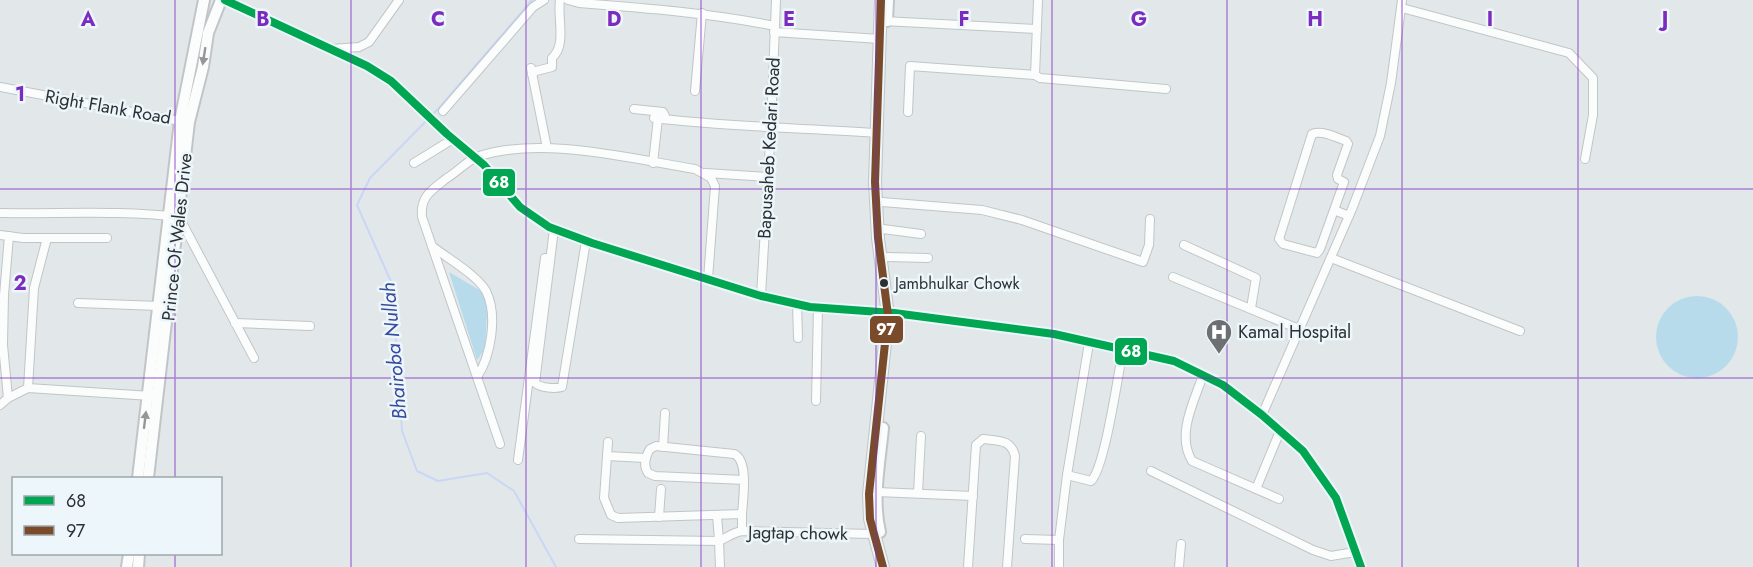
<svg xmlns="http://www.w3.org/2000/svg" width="1753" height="567" viewBox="0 0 1753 567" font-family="Jost,sans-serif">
	<rect width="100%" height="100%" fill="#e2e8ea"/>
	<g fill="#b8dbeb">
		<path d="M449 272 488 295 485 349 477 360Z"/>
		<circle cx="1697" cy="337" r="41"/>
	</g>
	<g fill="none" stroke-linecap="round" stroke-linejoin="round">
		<path stroke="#cad6f6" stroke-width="2" d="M532 0 439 108 370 178 357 205 392 284 402 431 417 471 438 481 487 473 514 491 556 567"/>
		<g stroke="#c1c5c7" stroke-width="10">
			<g id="street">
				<path d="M225 0 367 66 391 81 447 134 484 165 520 207 549 227 592 243 761 296 810 307 894 313 1054 334 1174 361 1223 385 1262 415 1303 451 1336 498 1361 567"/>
				<path d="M568 0 579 3C645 8 710 13 775 26"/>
				<path d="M1038 0 1035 75 1040 78 1166 89"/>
				<path d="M1402 8 1569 53 1593 78V115L1585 159"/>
				<path d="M883 21 1037 29"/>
				<path d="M774 32 880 39"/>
				<path d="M331 49 359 47 369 42 399 0"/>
				<path d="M531 68 547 148"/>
				<path d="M532 74 536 71 552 67V58C567 45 557 18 560 0"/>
				<path d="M0 87 180 121"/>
				<path d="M695 91 702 13"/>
				<path d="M634 109 663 112 665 116 662 119"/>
				<path d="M443 111 533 7 544 0"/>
				<path d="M908 112 910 66 1035 75"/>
				<path d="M654 118C728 127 803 128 877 133"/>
				<path d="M414 163 453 139"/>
				<path d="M653 163 658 118"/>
				<path d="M706 173 769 177"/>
				<path d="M882 202 982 210 1022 220 1143 262 1149 245 1150 219"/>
				<path d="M1334 210 1320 249 1317 253 1283 244 1279 239 1312 134C1323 130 1335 137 1346 141L1348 144 1337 175 1338 179 1344 182 1334 210 1349 216"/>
				<path d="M0 213C60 214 120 210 179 217L254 358"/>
				<path d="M554 229 535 383C541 388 555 389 562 387L586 241"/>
				<path d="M883 229 921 234"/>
				<path d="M0 235 23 238H107"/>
				<path d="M1184 245 1256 278 1251 308"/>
				<path d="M432 246C447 258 477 275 486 291 498 315 491 356 477 377"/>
				<path d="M887 257 928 258"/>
				<path d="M1331 258 1520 331"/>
				<path d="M1173 277 1299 329"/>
				<path d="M761 296 771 126 776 0"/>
				<path d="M78 303 159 306"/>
				<path d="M797 304 798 338"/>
				<path d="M235 323 310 326"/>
				<path d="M1203 375C1194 402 1176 434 1192 461L1279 499"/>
				<path d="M28 388 34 288 47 238"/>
				<path d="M8 398 3 345 4 295 9 236"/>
				<path d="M816 401 818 307"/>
				<path d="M0 405 8 398 28 388 151 396"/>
				<path d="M1262 415 1352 209 1380 136 1391 83 1402 0"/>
				<path d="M608 442 604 498 611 515 618 518 742 514V531"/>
				<path d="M500 444 422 217C420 196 432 190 447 178 457 172 467 161 477 157 539 135 632 159 695 169L711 178 715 186 708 279"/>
				<path d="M663 447 665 413"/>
				<path d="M607 456 645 458"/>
				<path d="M518 460 545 258"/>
				<path d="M1151 471 1313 550 1331 556 1355 552"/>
				<path d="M1067 475 1091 481C1105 468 1118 374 1123 350"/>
				<path d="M1256 489 1280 431"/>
				<path d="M877 492 973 496"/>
				<path d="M918 493 921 436"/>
				<path d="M742 514C743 499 749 460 734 454L656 446 650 449C645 457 643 465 648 473L655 476 744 480"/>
				<path d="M659 517 661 489"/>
				<path d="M579 539 719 541 717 515"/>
				<path d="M1025 539 1059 540"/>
				<path d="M720 567 719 541C727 538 731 533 742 531L873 534"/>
				<path d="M968 567 976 445 983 439C998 441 1011 439 1015 456L1007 567"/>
				<path d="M1059 567V540L1067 475 1089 343"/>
				<path d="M1179 567 1181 544"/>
			</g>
		</g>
		<g stroke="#c1c5c7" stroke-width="14">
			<g id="secondary">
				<path d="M881 0 875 182 878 238 888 315 869 494 870 519 883 567"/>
				<path d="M887 21 888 0"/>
				<path d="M138 478 180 121 204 0"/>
				<path d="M148 478 189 122 203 67 208 33 221 0"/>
				<path d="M880 532C872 499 880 461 883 428"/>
				<path d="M127 567 129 554"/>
				<path d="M138 567 139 554"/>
			</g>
		</g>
		<use href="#street" stroke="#fbfcfc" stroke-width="8"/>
		<use href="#secondary" stroke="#fbfcfc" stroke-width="10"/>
		<g stroke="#ecf6fb" stroke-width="12">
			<path id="bus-1" d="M225 0 367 66 391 81 447 134 484 165 520 207 549 227 592 243 761 296 810 307 894 313 1054 334 1174 361 1223 385 1262 415 1303 451 1336 498 1361 567"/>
		</g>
		<g stroke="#ecf6fb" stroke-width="12">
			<path id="bus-2" d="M881 0 875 182 878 238 888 315 869 494 870 519 883 567"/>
		</g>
		<use href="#bus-1" stroke="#00a651" stroke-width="8"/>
		<use href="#bus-2" stroke="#7a4b2a" stroke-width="8"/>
	</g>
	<defs><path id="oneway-solid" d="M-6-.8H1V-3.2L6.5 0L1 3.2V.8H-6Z" transform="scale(1.5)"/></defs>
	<g fill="#949697">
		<use href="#oneway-solid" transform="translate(204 56) rotate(99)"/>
		<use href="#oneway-solid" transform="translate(145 420) rotate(-83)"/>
	</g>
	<path fill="none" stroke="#7b2cbf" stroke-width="1.5" stroke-opacity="0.55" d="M175 0V478M351 0V567M526 0V567M701 0V567M876 0V567M1052 0V567M1227 0V567M1402 0V567M1578 0V567M0 189H1753M0 378H1753M175 554V567"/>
	<defs>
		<g id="hospital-pin" transform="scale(1.35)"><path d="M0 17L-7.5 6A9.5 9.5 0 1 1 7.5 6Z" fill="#6c7072" stroke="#ecf6fb"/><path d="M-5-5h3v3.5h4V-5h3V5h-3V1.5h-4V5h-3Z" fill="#fff"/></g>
	</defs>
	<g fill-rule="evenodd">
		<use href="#hospital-pin" x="1219" y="332"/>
	</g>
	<circle fill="#2c3032" stroke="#ecf6fb" stroke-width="2" cx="884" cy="283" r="5"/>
	<g text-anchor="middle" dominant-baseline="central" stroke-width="5" stroke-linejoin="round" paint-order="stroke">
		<g font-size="16" fill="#2c3032" stroke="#ecf6fb" text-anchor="start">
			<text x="895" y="283">Jambhulkar Chowk</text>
		</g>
		<g font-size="18" fill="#2c3032" stroke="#ecf6fb">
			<text transform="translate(108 107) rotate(10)">Right Flank Road</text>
			<text transform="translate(769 148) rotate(-87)">Bapusaheb Kedari Road</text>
			<text transform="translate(177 237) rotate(-84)">Prince Of Wales Drive</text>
			<text transform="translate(798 533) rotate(1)">Jagtap chowk</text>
		</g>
		<g font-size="18" fill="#2c3032" stroke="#ecf6fb" text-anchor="start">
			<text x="1238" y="332">Kamal Hospital</text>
		</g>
		<g font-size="20" font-style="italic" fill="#384a9e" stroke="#ecf6fb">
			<text transform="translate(394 351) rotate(-95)">Bhairoba Nullah</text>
		</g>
	</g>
	<g font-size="20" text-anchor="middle" font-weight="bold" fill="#7b2cbf" stroke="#ecf6fb" stroke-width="5" stroke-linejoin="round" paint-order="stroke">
		<text x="88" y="26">A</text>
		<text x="263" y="26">B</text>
		<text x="438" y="26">C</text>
		<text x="614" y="26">D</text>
		<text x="789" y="26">E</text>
		<text x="964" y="26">F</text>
		<text x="1139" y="26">G</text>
		<text x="1315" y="26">H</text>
		<text x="1490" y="26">I</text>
		<text x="1665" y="26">J</text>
		<text x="20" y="101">1</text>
		<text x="20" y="290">2</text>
	</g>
	<g stroke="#ecf6fb" stroke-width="2">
		<rect x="482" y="168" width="34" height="29" rx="6" fill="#00a651"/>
		<rect x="869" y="315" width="35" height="29" rx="6" fill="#7a4b2a"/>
		<rect x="1114" y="337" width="34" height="29" rx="6" fill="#00a651"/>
	</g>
	<g font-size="16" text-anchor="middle" font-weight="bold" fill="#fff">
		<text x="499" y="188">68</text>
		<text x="886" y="335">97</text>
		<text x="1131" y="357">68</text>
	</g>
	<rect x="12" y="477" width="210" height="78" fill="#ecf6fb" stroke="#9fa7ab" stroke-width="1.5"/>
	<rect x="24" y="496" width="30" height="9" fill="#00a651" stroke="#9fa7ab" stroke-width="1.5"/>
	<text x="66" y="507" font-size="18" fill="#2c3032">68</text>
	<rect x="24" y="526" width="30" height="9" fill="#7a4b2a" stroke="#9fa7ab" stroke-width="1.5"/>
	<text x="66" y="537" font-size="18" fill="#2c3032">97</text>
</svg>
